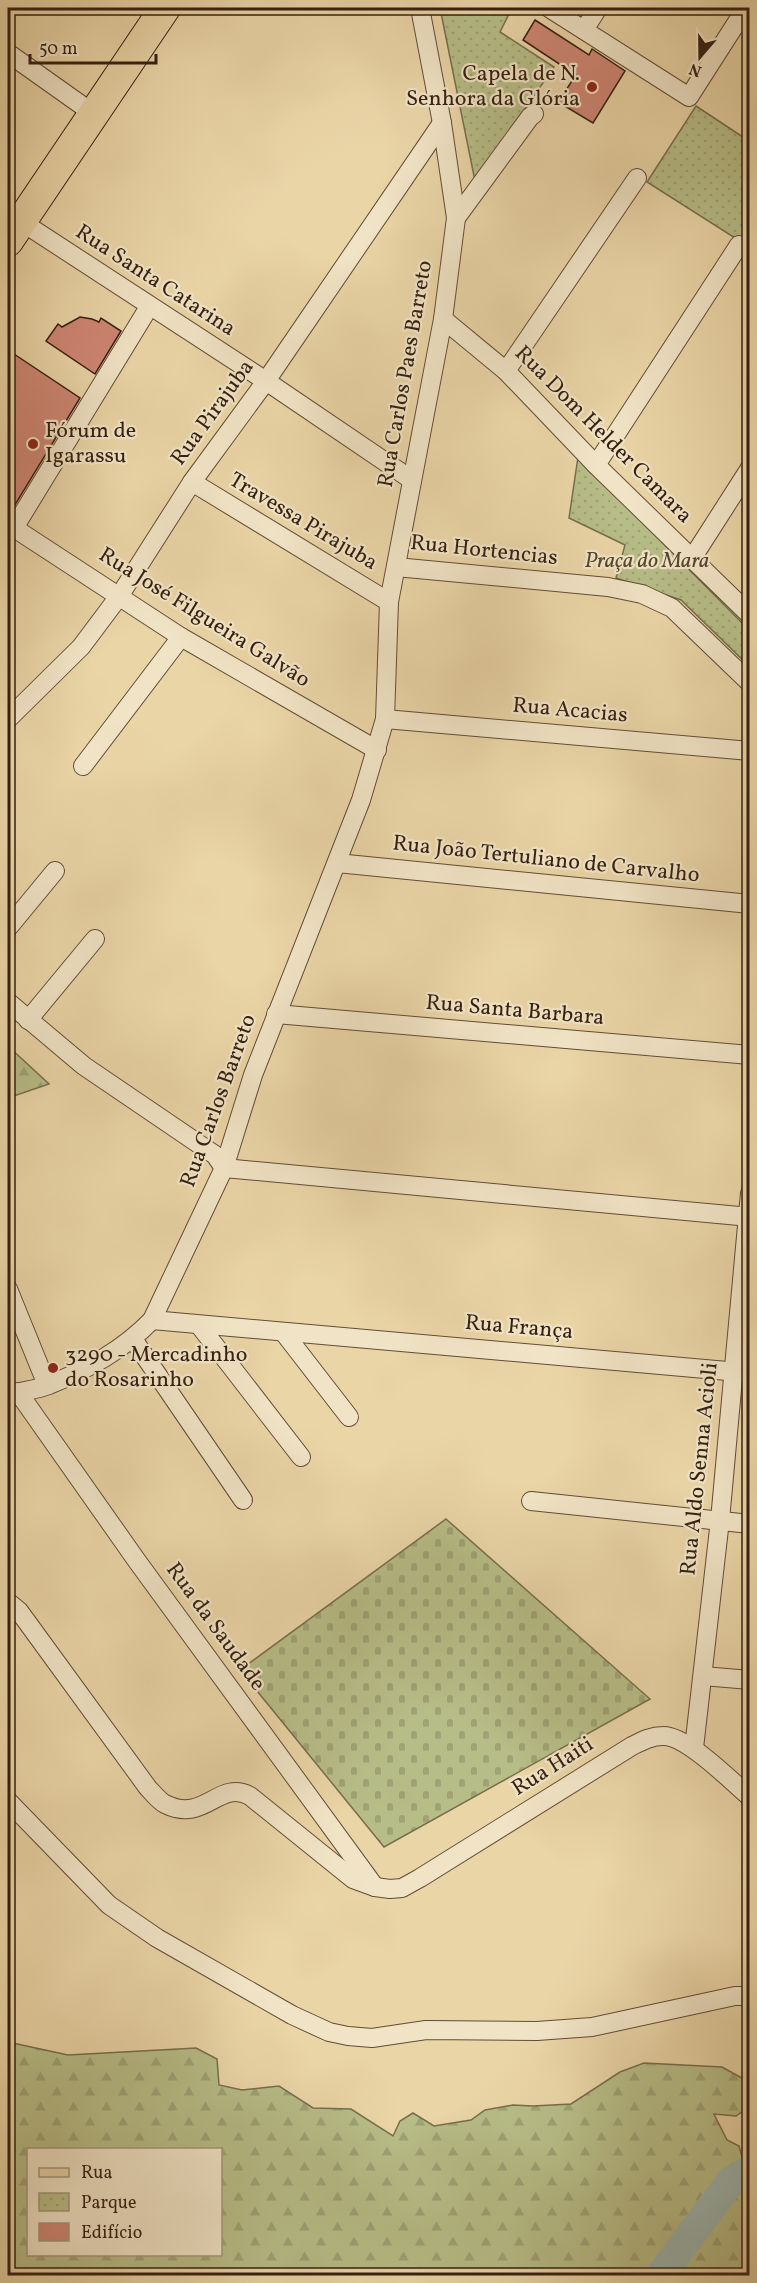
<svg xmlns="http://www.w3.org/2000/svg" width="757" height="2283" viewBox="0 0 757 2283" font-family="Vollkorn,serif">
	<defs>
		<pattern id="forest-firs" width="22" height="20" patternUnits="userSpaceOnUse" patternTransform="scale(1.5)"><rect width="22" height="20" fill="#b7bd87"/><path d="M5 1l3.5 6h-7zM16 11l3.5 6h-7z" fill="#9ea274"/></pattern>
		<pattern id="cemetery-stones" width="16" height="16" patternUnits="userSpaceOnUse" patternTransform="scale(1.5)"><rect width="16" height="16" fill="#b7bd87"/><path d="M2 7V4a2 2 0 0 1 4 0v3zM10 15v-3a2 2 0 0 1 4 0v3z" fill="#9ea274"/></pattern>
		<pattern id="park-dots" width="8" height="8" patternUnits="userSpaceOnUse" patternTransform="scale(1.5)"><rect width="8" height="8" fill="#b7bd87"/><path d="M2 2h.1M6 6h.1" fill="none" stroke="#9ea274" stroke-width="1.8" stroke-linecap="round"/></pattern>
	</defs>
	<rect width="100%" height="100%" fill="#ead5a7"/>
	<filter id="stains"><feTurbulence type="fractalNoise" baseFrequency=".00333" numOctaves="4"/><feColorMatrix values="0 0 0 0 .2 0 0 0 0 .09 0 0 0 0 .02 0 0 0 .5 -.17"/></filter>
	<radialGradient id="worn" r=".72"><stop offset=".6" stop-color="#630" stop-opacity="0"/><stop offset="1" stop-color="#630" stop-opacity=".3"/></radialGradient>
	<g fill="url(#forest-firs)" stroke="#766e4c" stroke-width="1.5" fill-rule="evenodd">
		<path d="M8 1046 49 1084 8 1098Z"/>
		<path d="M8 2042 68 2055 196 2048 217 2059 219 2085 242 2090 279 2086 313 2108 351 2109 393 2136 400 2121 413 2113 434 2126 471 2120 485 2110 513 2105 533 2106 571 2104 620 2072 644 2063 722 2067 749 2082V2107L736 2116 714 2114 727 2140 739 2146 743 2160 749 2158V2275H8ZM28 2150H220V2254H28Z"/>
	</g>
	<path fill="url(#cemetery-stones)" stroke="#766e4c" stroke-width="1.5" d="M446 1519 650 1699 384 1847 240 1670Z"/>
	<g fill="url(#park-dots)" stroke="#766e4c" stroke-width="1.5">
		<path d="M440 8H512L500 32 554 67 475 181Z"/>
		<path d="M696 106 749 141V247L647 182Z"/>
		<path d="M578 457 749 630V666L681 600 616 578 625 545 569 518Z"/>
	</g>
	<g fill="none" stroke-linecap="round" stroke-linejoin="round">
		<path stroke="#9bb6b1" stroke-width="30" d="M660 2276 731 2181 750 2171"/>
	</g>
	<g fill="#ce8674" stroke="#341f10" stroke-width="1.5">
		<path d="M535 20 589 55 592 49 625 71 593 123 558 102 576 75 523 40Z"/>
		<path d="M80 317 92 319 99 322 101 318 121 331 95 374 46 341 58 324 62 327Z"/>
		<path d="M8 350 80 398 10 513H8Z"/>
	</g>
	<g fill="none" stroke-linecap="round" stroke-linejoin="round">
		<g stroke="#624c36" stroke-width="20">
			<g id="street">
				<path d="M549 8 689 97 746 8"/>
				<path d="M584 30 598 8"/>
				<path d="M8 53 94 114"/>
				<path d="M8 213 266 381 412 480"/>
				<path d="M456 218 530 117 534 114"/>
				<path d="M443 319 506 371 596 465 750 615"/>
				<path d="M506 371 637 178"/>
				<path d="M596 465 739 245"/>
				<path d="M192 482 389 602"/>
				<path d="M8 524 181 637 377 750"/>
				<path d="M14 528 149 307"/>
				<path d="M693 557 750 468"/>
				<path d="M396 567 608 587 642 594 672 608 750 683"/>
				<path d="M8 719 81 647 120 595 192 482 266 381 442 123"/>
				<path d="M385 719 750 751"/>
				<path d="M83 766 181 637"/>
				<path d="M337 863 750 904"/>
				<path d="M8 928 55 871"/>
				<path d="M8 1002 84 1066 215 1155 224 1168 750 1217"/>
				<path d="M276 1014 750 1055"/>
				<path d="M28 1020 95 939"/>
				<path d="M8 1289 47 1385"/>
				<path d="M152 1320 750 1373"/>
				<path d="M199 1325 301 1457"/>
				<path d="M284 1333 349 1417"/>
				<path d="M133 1339 243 1500"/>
				<path d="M18 1392 137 1561 375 1887"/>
				<path d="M8 1395C21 1391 36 1390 49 1385 88 1369 123 1350 152 1320L224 1168 253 1075 361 800 385 719 389 602 443 319 456 218 442 123 420 8"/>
				<path d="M531 1501 750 1524"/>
				<path d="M8 1602 19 1611 148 1788C153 1793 159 1801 165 1804 205 1824 218 1779 250 1796L353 1879 375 1887 390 1889 402 1888 420 1878 632 1746C642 1741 651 1736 663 1736 686 1735 731 1781 750 1797"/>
				<path d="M703 1676 750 1680"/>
				<path d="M694 1748 720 1520 750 1193"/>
				<path d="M8 1801 109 1905 157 1938 292 2015 329 2032 348 2036 372 2038 426 2030 537 2031 592 2027 735 1996H750"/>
			</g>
		</g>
		<g stroke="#341f10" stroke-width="32">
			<path id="primary" d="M8 241 165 8"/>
		</g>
		<use href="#street" stroke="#f1e4c6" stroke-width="18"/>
		<use href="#primary" stroke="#ead5a7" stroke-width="30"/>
	</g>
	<g fill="#8f2418" stroke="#f1e4c6" stroke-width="2">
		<circle cx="592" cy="87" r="6"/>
		<circle cx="33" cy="444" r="6"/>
		<circle cx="53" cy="1368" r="6"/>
	</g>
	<g text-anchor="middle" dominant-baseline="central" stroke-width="4.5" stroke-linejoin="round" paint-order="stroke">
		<g font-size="22" fill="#341f10" stroke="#f1e4c6" text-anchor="start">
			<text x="580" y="74" text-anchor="end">Capela de N.<tspan x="580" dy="25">Senhora da Glória</tspan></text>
			<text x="45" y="431">Fórum de<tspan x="45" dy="25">Igarassu</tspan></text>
			<text x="65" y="1355">3290 - Mercadinho<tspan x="65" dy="25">do Rosarinho</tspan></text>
		</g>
		<g font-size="22" fill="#341f10" stroke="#f1e4c6">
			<text transform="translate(155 281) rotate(33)">Rua Santa Catarina</text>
			<text transform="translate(406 374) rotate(-80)">Rua Carlos Paes Barreto</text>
			<text transform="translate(213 413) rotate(-54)">Rua Pirajuba</text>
			<text transform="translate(603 435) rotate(45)">Rua Dom Helder Camara</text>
			<text transform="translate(303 522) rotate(31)">Travessa Pirajuba</text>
			<text transform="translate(484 551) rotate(6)">Rua Hortencias</text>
			<text transform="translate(204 618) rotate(32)">Rua José Filgueira Galvão</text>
			<text transform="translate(570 711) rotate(5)">Rua Acacias</text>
			<text transform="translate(546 860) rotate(6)">Rua João Tertuliano de Carvalho</text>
			<text transform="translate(515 1011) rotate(5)">Rua Santa Barbara</text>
			<text transform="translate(219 1101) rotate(-70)">Rua Carlos Barreto</text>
			<text transform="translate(519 1328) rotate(5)">Rua França</text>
			<text transform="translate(700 1469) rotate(-84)">Rua Aldo Senna Acioli</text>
			<text transform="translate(215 1627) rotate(54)">Rua da Saudade</text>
			<text transform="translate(553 1767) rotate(-32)">Rua Haiti</text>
		</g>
		<g font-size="22" font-style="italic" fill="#55462e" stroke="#f1e4c6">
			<text x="647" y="561">Praça do Mara</text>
		</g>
	</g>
	<rect width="757" height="2283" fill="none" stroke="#ead5a7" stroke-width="30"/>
	<rect x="9" y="9" width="739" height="2265" fill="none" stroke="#341f10" stroke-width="3"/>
	<rect x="15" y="15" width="727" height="2253" fill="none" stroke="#341f10" stroke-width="1.5"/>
	<rect x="27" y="2148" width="195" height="108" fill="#f1e4c6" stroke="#a5957d" stroke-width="1.5"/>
	<rect x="39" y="2168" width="30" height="9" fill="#ead5a7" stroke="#a5957d" stroke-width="1.5"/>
	<text x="81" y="2178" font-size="18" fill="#341f10">Rua</text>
	<rect x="39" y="2193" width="30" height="18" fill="url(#park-dots)" stroke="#a5957d" stroke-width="1.5"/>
	<text x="81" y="2208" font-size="18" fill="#341f10">Parque</text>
	<rect x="39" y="2223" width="30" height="18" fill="#ce8674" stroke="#a5957d" stroke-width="1.5"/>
	<text x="81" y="2238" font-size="18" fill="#341f10">Edifício</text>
	<g transform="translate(700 57) rotate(200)" stroke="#f1e4c6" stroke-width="4.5" paint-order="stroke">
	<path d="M0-4.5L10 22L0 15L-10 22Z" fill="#341f10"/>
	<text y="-9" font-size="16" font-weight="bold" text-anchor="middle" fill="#341f10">N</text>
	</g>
	<path d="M30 54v9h126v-9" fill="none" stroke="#341f10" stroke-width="3"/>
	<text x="39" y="54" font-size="18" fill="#341f10" stroke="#f1e4c6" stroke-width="4.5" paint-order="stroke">50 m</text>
	<rect width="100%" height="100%" filter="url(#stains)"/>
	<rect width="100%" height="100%" fill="url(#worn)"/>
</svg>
